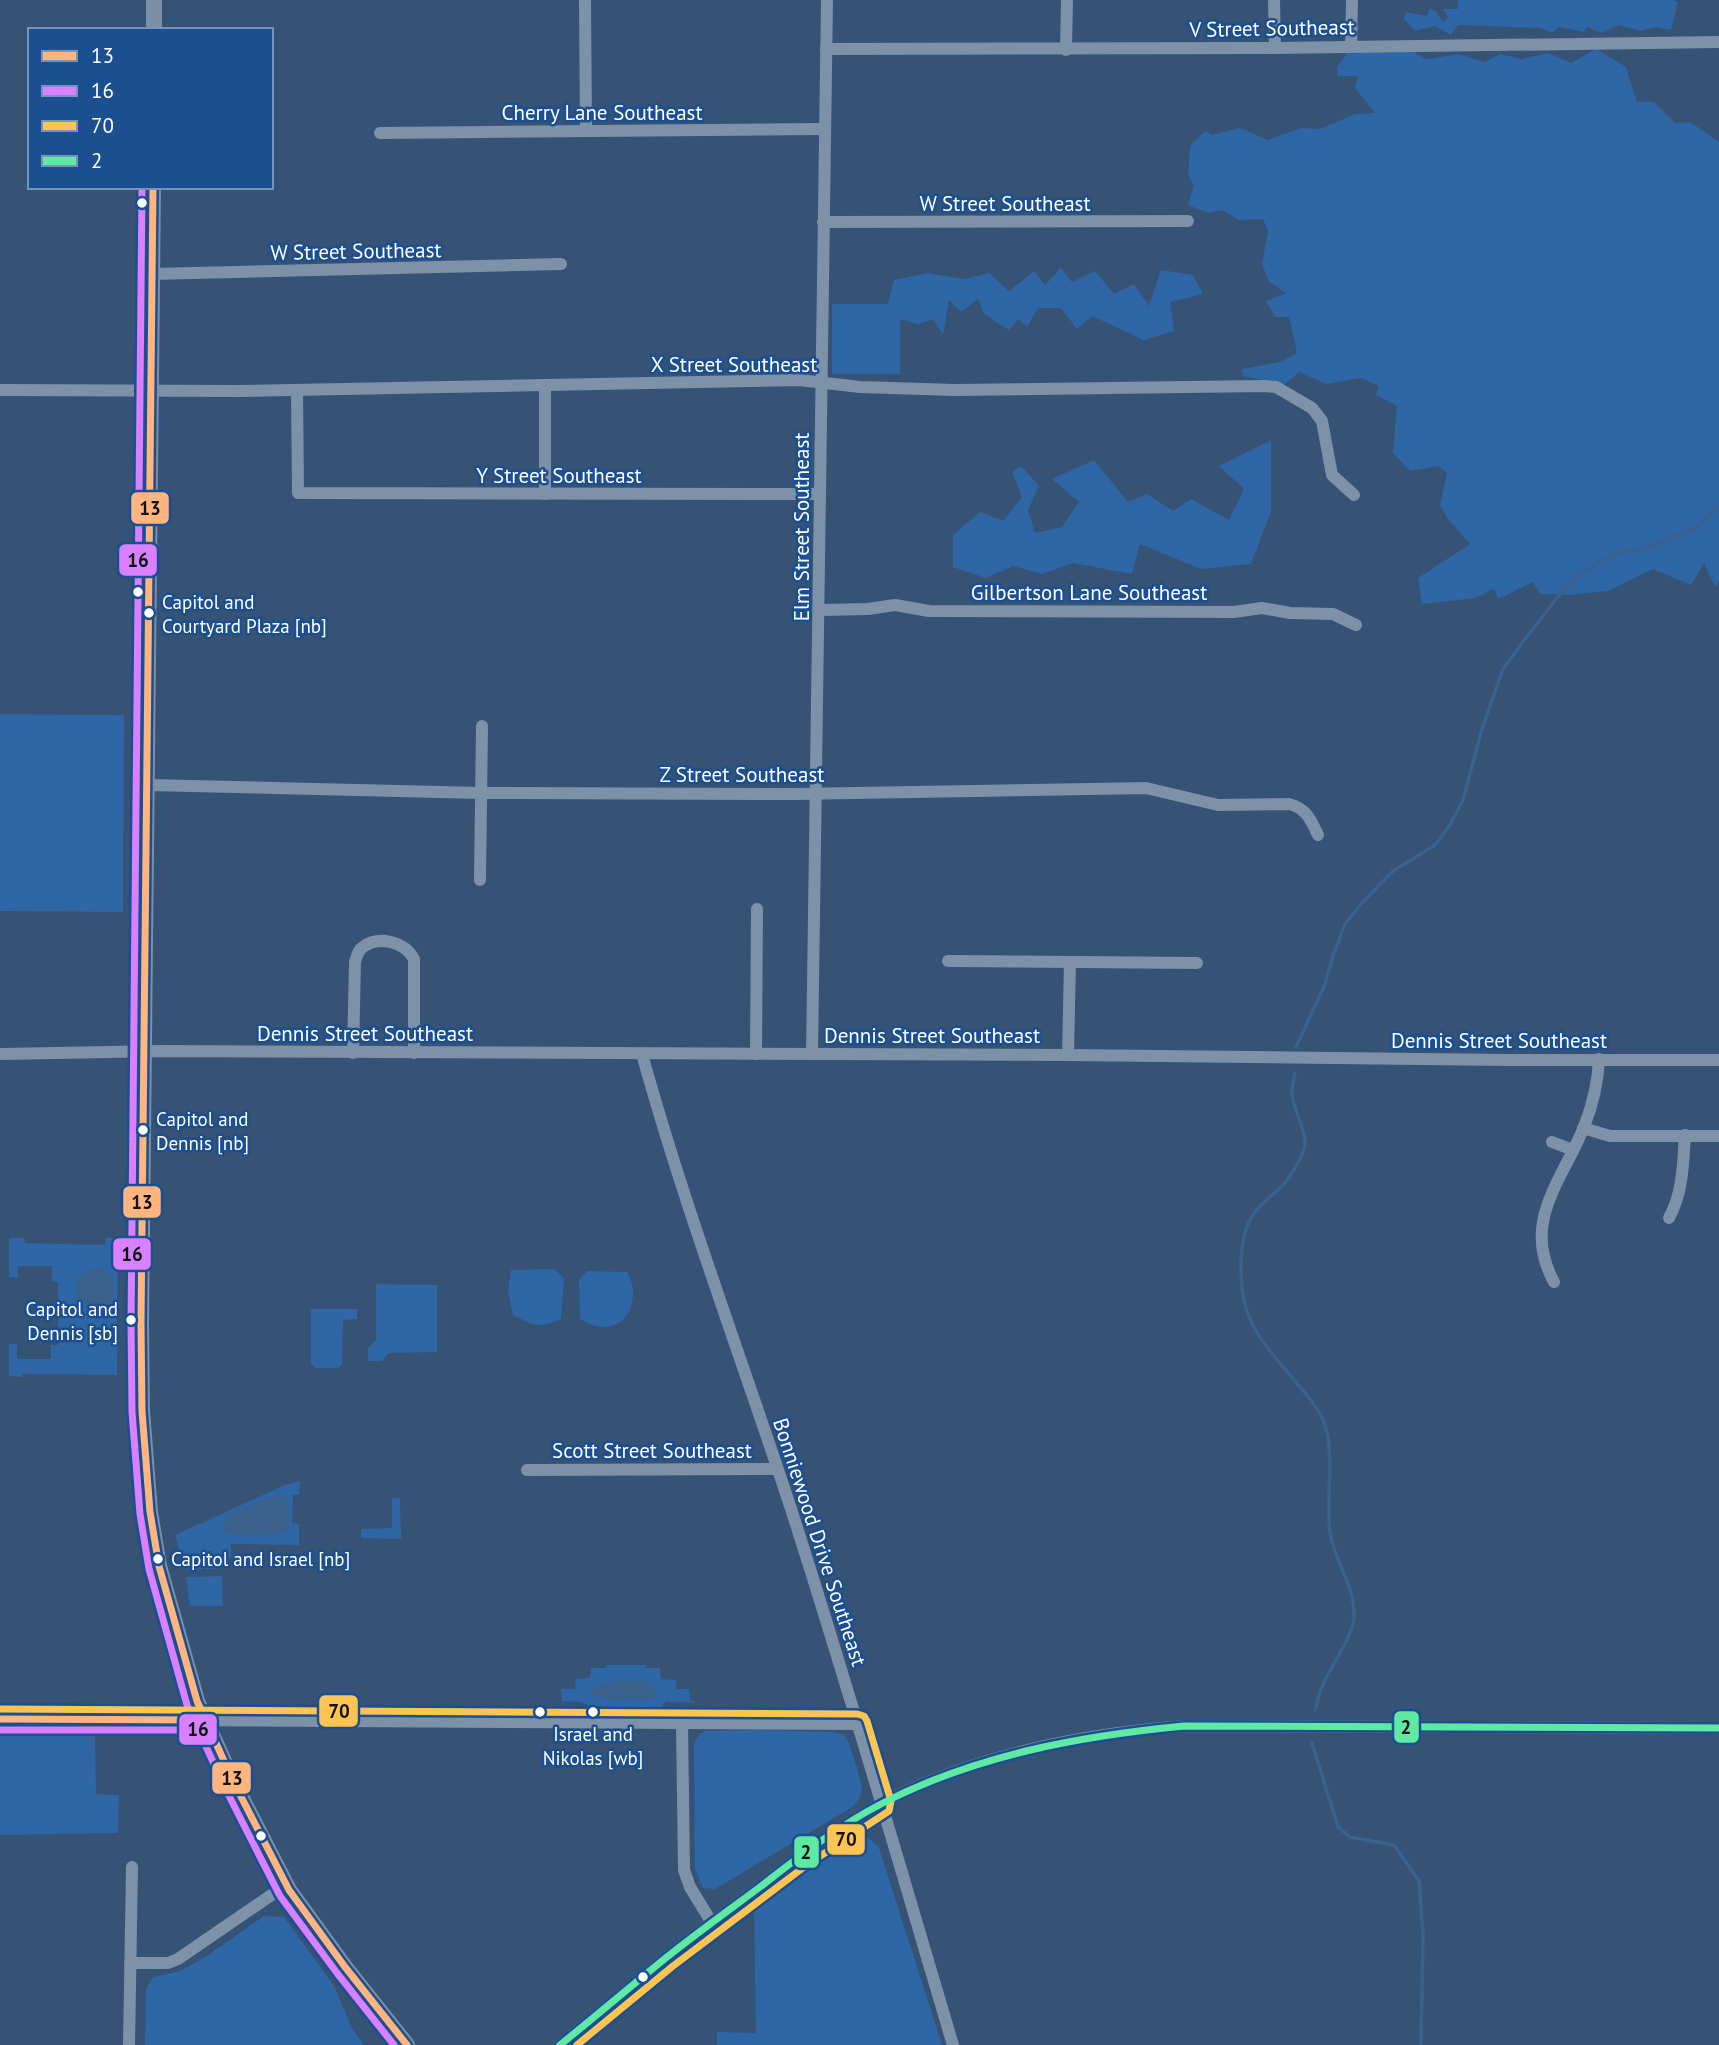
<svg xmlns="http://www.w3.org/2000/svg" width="1719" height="2045" viewBox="0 0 1719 2045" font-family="'PT Sans',sans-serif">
	<rect width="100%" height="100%" fill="#365274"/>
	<g fill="#2f66a5">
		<path d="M1458 0H1673L1678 2 1671 30 1656 27 1640 31 1619 25 1602 33 1587 27 1584 32 1559 27 1552 33 1541 28 1458 25 1451 35 1435 26 1415 31 1404 19 1406 12 1427 16 1430 9 1435 10 1443 22 1448 17 1443 9H1458Z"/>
		<path d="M1351 48 1409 49 1426 59 1459 54 1484 62 1500 54 1521 59 1548 53 1571 63 1596 49 1626 67 1637 102H1654L1675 123 1690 122 1719 142V581L1715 587 1704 563 1691 585 1653 569 1608 591 1569 595 1540 594 1533 582 1498 599 1494 589 1475 598 1422 604 1418 578 1470 544 1448 519 1440 506 1447 473 1438 466 1410 471 1393 453 1397 406 1376 395 1379 386 1361 378 1326 384 1299 372 1284 385 1243 376 1242 369 1280 362 1297 353 1289 317H1275L1266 301 1286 293 1269 282 1262 264 1268 231 1263 219 1239 220 1222 210 1208 213 1188 205 1194 186 1188 175 1190 146 1205 131 1212 135 1240 128 1268 140 1301 128 1320 129 1355 114 1375 113 1355 88 1358 76H1338L1337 67Z"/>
		<path d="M1061 268 1072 282 1095 271 1114 294 1134 284 1149 306 1161 270 1193 275 1203 294 1170 302 1174 331 1144 340 1092 316 1077 329 1061 308H1038L1027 327 1018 319 1009 330 984 314 978 299 961 312 949 300 943 335 933 319 918 324 900 319V374H832V304H888L894 280 927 273 964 279 989 273 1009 291 1034 271 1045 285Z"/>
		<path d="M1271 440V512L1251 564 1201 569 1140 544 1132 574 1073 563 1042 574 1013 566 986 578 953 567V535L980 512 1003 521 1022 497 1012 472 1021 466 1039 486 1028 510 1035 533 1062 527 1079 502 1052 479 1094 460 1128 502 1147 494 1173 511 1191 499 1229 520 1244 489 1219 466Z"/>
		<path d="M0 714 124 715 123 912 0 911Z"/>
		<path d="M9 1238H24L25 1243 105 1245 106 1238H118L117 1375 23 1374 22 1377 9 1376V1344H17V1359H51V1345H58V1282L52 1281V1266H18V1278L9 1277Z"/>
		<path d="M555 1269 564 1279 561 1319C537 1329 535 1326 513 1315L508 1291 511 1270Z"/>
		<path d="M587 1271 627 1272C642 1296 628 1334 596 1326 590 1325 585 1321 580 1319L579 1280Z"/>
		<path d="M376 1284 437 1285V1352L389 1353 382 1361H368V1348L376 1340Z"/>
		<path d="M311 1309H357V1319L343 1320 342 1364 338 1368H316L311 1364Z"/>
		<path d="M300 1481 299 1495H293L292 1523 299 1524V1545L231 1544V1558H226L225 1562 218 1561V1569H185L175 1535 285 1485Z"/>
		<path d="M392 1498H400L401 1539 361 1538V1529L392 1528Z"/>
		<path d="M222 1576 223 1606H190L186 1577Z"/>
		<path d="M606 1665H646V1668H660L661 1679 676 1680V1689H689L690 1700 697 1703 666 1702 660 1708 590 1706 581 1702 562 1701 561 1689H575L576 1679 590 1678 591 1668H606Z"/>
		<path d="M753 1730 832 1732C838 1733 844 1734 847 1739 851 1746 862 1783 862 1790 861 1797 857 1801 854 1806L715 1889 703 1888 695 1869 694 1743 699 1735 705 1731Z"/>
		<path d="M0 1733 95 1734 96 1794 119 1795 118 1833 0 1835Z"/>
		<path d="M857 1837 869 1838 879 1848 942 2045H717V2032L756 2033 754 1908Z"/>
		<path d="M264 1916 284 1917 334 1986 352 2028 364 2045H145L146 1989 153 1977 180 1971 207 1956Z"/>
	</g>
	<g fill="#3b618d">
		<path d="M95 1268H102C117 1278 114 1287 113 1303 102 1310 84 1310 78 1296 76 1290 77 1285 77 1279L85 1272Z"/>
		<path d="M277 1494 286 1499C288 1509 292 1523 286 1532L279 1531 277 1535C261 1535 241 1538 226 1532 223 1524 225 1520 230 1514Z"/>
		<path d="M625 1680 648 1682 657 1693 653 1699C633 1700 610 1701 592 1695V1690L600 1684Z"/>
	</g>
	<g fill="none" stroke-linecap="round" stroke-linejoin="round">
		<g stroke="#3b618d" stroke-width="3.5">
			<path d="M1296 1047 1325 984 1334 953 1345 924 1362 903 1393 871 1435 845 1450 825 1463 800 1482 729 1503 669 1525 639 1556 599 1580 574 1615 553 1643 549 1696 528 1719 507"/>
			<path d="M1295 1073C1294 1079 1292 1087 1292 1094 1293 1110 1309 1135 1304 1150 1301 1159 1289 1179 1282 1186 1273 1195 1262 1202 1255 1212 1240 1231 1240 1265 1242 1288 1246 1340 1293 1371 1319 1412 1338 1442 1325 1496 1330 1532 1334 1562 1356 1586 1354 1618 1352 1638 1331 1666 1323 1684 1319 1692 1318 1702 1315 1710"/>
			<path d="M1312 1743 1338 1827 1350 1837 1394 1845 1419 1881 1423 1935 1421 2045"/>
		</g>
		<g stroke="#7d92a8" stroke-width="12">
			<path d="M585 0 586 131"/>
			<path d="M1274 0 1275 48"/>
			<path d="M1351 46 1352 0"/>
			<path d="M826 49 1275 48 1719 42"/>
			<path d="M1066 50 1067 0"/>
			<path d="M380 133 824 129"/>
			<path d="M823 222 1188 221"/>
			<path d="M152 274 561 264"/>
			<path d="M0 390 237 391 799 380 860 387 954 390 1264 386 1276 387 1312 408 1322 421 1332 475 1354 495"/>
			<path d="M297 390 298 493 820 494"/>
			<path d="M545 494V385"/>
			<path d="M820 610 868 609 895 605 929 611 1234 612 1262 608 1290 613 1333 614 1356 625"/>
			<path d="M148 785 480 793 794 794 1146 788 1218 805 1289 804C1306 808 1311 820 1318 835"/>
			<path d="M480 880 482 726"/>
			<path d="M948 961 1197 963"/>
			<path d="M353 1053 355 962C357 956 358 950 363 947 379 935 405 942 414 959V1053"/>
			<path d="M0 1054 163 1051 1068 1055 1505 1060H1719"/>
			<path d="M642 1054C685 1209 742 1359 792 1512 849 1689 900 1867 953 2045"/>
			<path d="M756 1054 757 909"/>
			<path d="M812 1054 827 0"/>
			<path d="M1068 1055 1070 962"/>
			<path d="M1583 1128 1610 1136H1719"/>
			<path d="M1552 1142 1573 1150"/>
			<path d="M1669 1218C1683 1192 1683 1165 1685 1135"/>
			<path d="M1554 1282C1521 1222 1562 1181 1584 1127 1593 1104 1598 1084 1599 1059"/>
			<path d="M527 1470 776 1469"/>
			<path d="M0 1719 857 1724"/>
			<path d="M682 1723 684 1870 690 1887 712 1923"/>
			<path d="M130 1963H168L178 1959 286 1885"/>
			<path d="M129 2045 132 1867"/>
			<path d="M560 2045C596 2017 631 1986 667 1957 697 1933 729 1910 760 1887 799 1857 839 1826 883 1803 975 1755 1081 1734 1184 1726L1719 1728"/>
		</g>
		<g stroke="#7d8ea7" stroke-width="16">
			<path d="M154 30V0"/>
			<path d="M153 187 141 1323 142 1411 150 1512 159 1566 197 1701 233 1781 289 1890 345 1967 407 2045"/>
		</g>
		<g stroke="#1b4f8f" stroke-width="12">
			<g id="bus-1">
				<path d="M153 187 141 1323 142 1411 150 1512 159 1566 197 1701 233 1781 289 1890 345 1967 407 2045"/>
				<path d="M0 1719 206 1720"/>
			</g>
		</g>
		<g stroke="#1b4f8f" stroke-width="12">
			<g id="bus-2">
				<path d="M142 187 131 1323 132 1412 140 1514 149 1569 187 1705 224 1786 280 1896 337 1973 394 2045"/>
				<path d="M0 1730H206"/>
			</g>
		</g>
		<g stroke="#1b4f8f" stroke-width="12">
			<path id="bus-3" d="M0 1709 857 1714 864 1716 867 1721 891 1801 889 1811 808 1864 673 1966 577 2045"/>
		</g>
		<g stroke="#1b4f8f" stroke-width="12">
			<path id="bus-4" d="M560 2045C596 2016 631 1986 667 1957 697 1933 729 1910 760 1887 799 1857 838 1826 883 1803 976 1755 1080 1736 1184 1726L1719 1728"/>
		</g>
		<use href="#bus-1" stroke="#ffb580" stroke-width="7"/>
		<use href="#bus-2" stroke="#d880ff" stroke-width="7"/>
		<use href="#bus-3" stroke="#fcc553" stroke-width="7"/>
		<use href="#bus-4" stroke="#60e9a3" stroke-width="7"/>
	</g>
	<g fill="#fff" stroke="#1b4f8f" stroke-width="2.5">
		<circle cx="142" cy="203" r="6"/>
		<circle cx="138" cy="592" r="6"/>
		<circle cx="149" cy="613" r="6"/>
		<circle cx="143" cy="1130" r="6"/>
		<circle cx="131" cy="1320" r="6"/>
		<circle cx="158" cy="1559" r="6"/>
		<circle cx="540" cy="1712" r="6"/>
		<circle cx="593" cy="1712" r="6"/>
		<circle cx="261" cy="1836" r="6"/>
		<circle cx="643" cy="1977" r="6"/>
	</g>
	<g text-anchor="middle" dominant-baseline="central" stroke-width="5" stroke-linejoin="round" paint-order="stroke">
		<g font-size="19" fill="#fff" stroke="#1b4f8f" text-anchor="start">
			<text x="162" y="602">Capitol and<tspan x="162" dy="24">Courtyard Plaza [nb]</tspan></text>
			<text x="156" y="1119">Capitol and<tspan x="156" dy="24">Dennis [nb]</tspan></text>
			<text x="118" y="1309" text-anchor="end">Capitol and<tspan x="118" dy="24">Dennis [sb]</tspan></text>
			<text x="171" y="1559">Capitol and Israel [nb]</text>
			<text x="593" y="1734" text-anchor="middle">Israel and<tspan x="593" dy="24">Nikolas [wb]</tspan></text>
		</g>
		<g font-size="21" fill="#fff" stroke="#1b4f8f">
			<text transform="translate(1272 28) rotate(-1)">V Street Southeast</text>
			<text x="602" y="112">Cherry Lane Southeast</text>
			<text x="1005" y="203">W Street Southeast</text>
			<text transform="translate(356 251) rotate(-1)">W Street Southeast</text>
			<text x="734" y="364">X Street Southeast</text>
			<text x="559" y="475">Y Street Southeast</text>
			<text transform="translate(801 527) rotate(-90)">Elm Street Southeast</text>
			<text x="1089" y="592">Gilbertson Lane Southeast</text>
			<text x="742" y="774">Z Street Southeast</text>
			<text x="365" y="1033">Dennis Street Southeast</text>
			<text x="932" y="1035">Dennis Street Southeast</text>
			<text x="1499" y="1040">Dennis Street Southeast</text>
			<text x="652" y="1450">Scott Street Southeast</text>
			<text transform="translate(820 1542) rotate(72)">Bonniewood Drive Southeast</text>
		</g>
	</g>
	<g stroke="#1b4f8f" stroke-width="2.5">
		<rect x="130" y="491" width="40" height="34" rx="7" fill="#ffb580"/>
		<rect x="118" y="543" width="40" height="34" rx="7" fill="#d880ff"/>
		<rect x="122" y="1185" width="40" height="34" rx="7" fill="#ffb580"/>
		<rect x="112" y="1237" width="40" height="34" rx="7" fill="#d880ff"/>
		<rect x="318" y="1694" width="41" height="34" rx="7" fill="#fcc553"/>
		<rect x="1393" y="1710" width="27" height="34" rx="7" fill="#60e9a3"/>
		<rect x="178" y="1713" width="40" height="33" rx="7" fill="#d880ff"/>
		<rect x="211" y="1761" width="41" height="34" rx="7" fill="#ffb580"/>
		<rect x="826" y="1823" width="40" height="33" rx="7" fill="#fcc553"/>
		<rect x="793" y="1835" width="27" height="34" rx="7" fill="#60e9a3"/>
	</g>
	<g font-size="19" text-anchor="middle" font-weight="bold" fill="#111">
		<text x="150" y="515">13</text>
		<text x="138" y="567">16</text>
		<text x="142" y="1209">13</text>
		<text x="132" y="1261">16</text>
		<text x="339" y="1718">70</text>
		<text x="1406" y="1734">2</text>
		<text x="198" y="1736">16</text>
		<text x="232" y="1785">13</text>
		<text x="846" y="1846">70</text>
		<text x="806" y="1859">2</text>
	</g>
	<rect x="28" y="28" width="245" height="161" fill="#1b4f8f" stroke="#7695bc" stroke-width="2"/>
	<rect x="42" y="51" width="35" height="10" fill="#ffb580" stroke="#7695bc" stroke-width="2"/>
	<text x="91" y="63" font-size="21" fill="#ffffff">13</text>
	<rect x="42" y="86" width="35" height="10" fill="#d880ff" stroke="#7695bc" stroke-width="2"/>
	<text x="91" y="98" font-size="21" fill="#ffffff">16</text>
	<rect x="42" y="121" width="35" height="10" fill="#fcc553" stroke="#7695bc" stroke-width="2"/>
	<text x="91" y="133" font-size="21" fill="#ffffff">70</text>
	<rect x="42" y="156" width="35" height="10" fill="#60e9a3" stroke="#7695bc" stroke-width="2"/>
	<text x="91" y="168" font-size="21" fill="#ffffff">2</text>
</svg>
